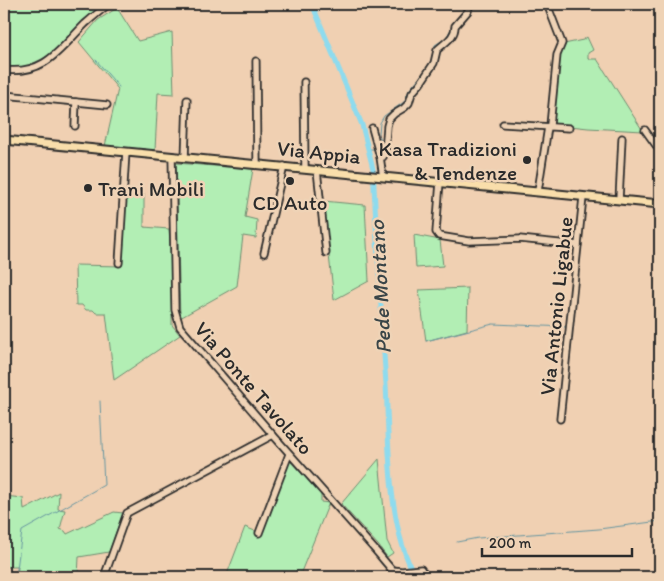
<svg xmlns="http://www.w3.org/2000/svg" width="664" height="581" viewBox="0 0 664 581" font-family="Itim,sans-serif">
	<rect width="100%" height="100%" fill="#f0d0b2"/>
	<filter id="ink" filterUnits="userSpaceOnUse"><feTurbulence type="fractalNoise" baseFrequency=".02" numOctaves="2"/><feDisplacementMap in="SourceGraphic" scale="10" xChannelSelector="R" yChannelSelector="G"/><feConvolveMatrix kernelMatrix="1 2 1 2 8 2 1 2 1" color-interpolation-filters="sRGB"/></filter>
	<g filter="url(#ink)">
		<g fill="#b2eeb4" stroke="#6e8c70">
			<path d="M4 4H104L87 17 50 55 23 68H4Z"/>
			<path d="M117 8 138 41 172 32 174 94 158 93 155 150 105 146 118 89 79 42 98 20Z"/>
			<path d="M587 37 593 50 588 53V59H597L643 131 588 128 552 124 559 55 564 44 583 40Z"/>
			<path d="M176 163 253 169 245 217 257 220 256 238 243 236 237 286 180 318Z"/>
			<path d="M126 194H144V227L169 229 172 269V325L180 335 114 380 106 313H96L93 310H86L82 305H76L75 265 122 266Z"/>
			<path d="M323 201 365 205 369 281 334 300Z"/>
			<path d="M414 235 440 240 443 266 416 268Z"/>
			<path d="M468 288 467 330 426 341 419 290Z"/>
			<path d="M379 459 387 541 393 553 387 557 378 545 341 504Z"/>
			<path d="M289 460 321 494V502L329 503 299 577H226L245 527 260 533Z"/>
			<path d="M59 492 58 509 65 510 60 529 65 531 67 534 114 512 123 513 109 552 79 557 78 577H17L18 567H4V496L23 498 24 510Z"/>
		</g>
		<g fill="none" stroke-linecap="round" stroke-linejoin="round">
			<g stroke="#6695a0" stroke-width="1">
				<path d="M454 23 464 11"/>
				<path d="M432 57 435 45 446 38 452 27"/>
				<path d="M96 60 119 87"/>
				<path d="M368 149H375"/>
				<path d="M381 149 383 147 379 134 380 123 384 116 404 102 409 90 425 71"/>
				<path d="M426 341 493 324 567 327"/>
				<path d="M457 542 478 538 599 529 660 521"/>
				<path d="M379 561 388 571 386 577"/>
				<path d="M16 577 22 531 104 485 100 401"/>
			</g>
			<path stroke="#8edbee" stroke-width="5" d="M312 4 362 125 373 169C377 241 381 313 386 384 389 441 387 529 416 577"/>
			<g stroke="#2b2b2b" stroke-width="9">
				<g id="minor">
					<path d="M256 61 257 164"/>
					<path d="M4 70C45 75 59 50 85 24 93 17 101 10 109 4"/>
					<path d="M304 82 305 169"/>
					<path d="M4 95 107 105"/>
					<path d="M503 124 569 128"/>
					<path d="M75 126 76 102"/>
					<path d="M372 128 380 157"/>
					<path d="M645 130 660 151"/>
					<path d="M172 157 175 310 180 327 273 435 376 551 392 570 389 577"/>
					<path d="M185 158 187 100"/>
					<path d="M317 170 326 253"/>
					<path d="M383 177 380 157H383L385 153 387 126 389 119 394 114 404 108 409 103 412 93 420 84 434 63 437 50C445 42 455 38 455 26L468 11 470 4"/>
					<path d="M440 182 436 232 439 236 469 241 520 239 578 245"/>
					<path d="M538 191 548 127 550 125 557 55 562 43 547 4"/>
					<path d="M619 200 622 138"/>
					<path d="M264 253 284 166"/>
					<path d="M119 263 126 152"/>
					<path d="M560 419 583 197"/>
					<path d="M259 533 289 454"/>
					<path d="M392 570 402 571 421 569 426 577"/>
					<path d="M104 577 127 513 273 435"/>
				</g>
			</g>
			<g stroke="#2b2b2b" stroke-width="11">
				<path id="major" d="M4 140 660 204"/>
			</g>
			<use href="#minor" stroke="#efd3b6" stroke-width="5.5"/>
			<use href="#major" stroke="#f9deab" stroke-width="7"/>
		</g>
	</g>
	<g fill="#2b2b2b" stroke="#efd3b6" stroke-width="2">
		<circle cx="527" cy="160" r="5"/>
		<circle cx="290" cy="181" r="5"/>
		<circle cx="88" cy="188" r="5"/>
	</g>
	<g text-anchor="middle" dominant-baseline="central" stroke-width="5" stroke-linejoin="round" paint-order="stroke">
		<g font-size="21" fill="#2b2b2b" stroke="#efd3b6" text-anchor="end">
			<text x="517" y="148">Kasa Tradizioni<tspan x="517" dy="24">&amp; Tendenze</tspan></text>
			<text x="98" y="188" text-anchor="start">Trani Mobili</text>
			<text x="290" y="202" text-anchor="middle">CD Auto</text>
		</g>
		<g font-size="21" fill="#2b2b2b" stroke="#efd3b6">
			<text transform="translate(319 152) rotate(6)">Via Appia</text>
			<text transform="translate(556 306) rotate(-84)">Via Antonio Ligabue</text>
			<text transform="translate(254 388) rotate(49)">Via Ponte Tavolato</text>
		</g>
		<g font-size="22" font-style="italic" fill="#3a4548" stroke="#efd3b6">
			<text transform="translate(380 287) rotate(-93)">Pede Montano</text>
		</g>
	</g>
	<rect width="664" height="581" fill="none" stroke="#efd3b6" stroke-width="20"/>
	<rect x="10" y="10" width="644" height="561" fill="none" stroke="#2b2b2b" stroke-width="2" filter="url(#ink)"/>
	<path d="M482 548v8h150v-8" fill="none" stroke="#2b2b2b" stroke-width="2.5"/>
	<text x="489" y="548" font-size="15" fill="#2b2b2b" stroke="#efd3b6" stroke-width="4" paint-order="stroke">200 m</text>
</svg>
